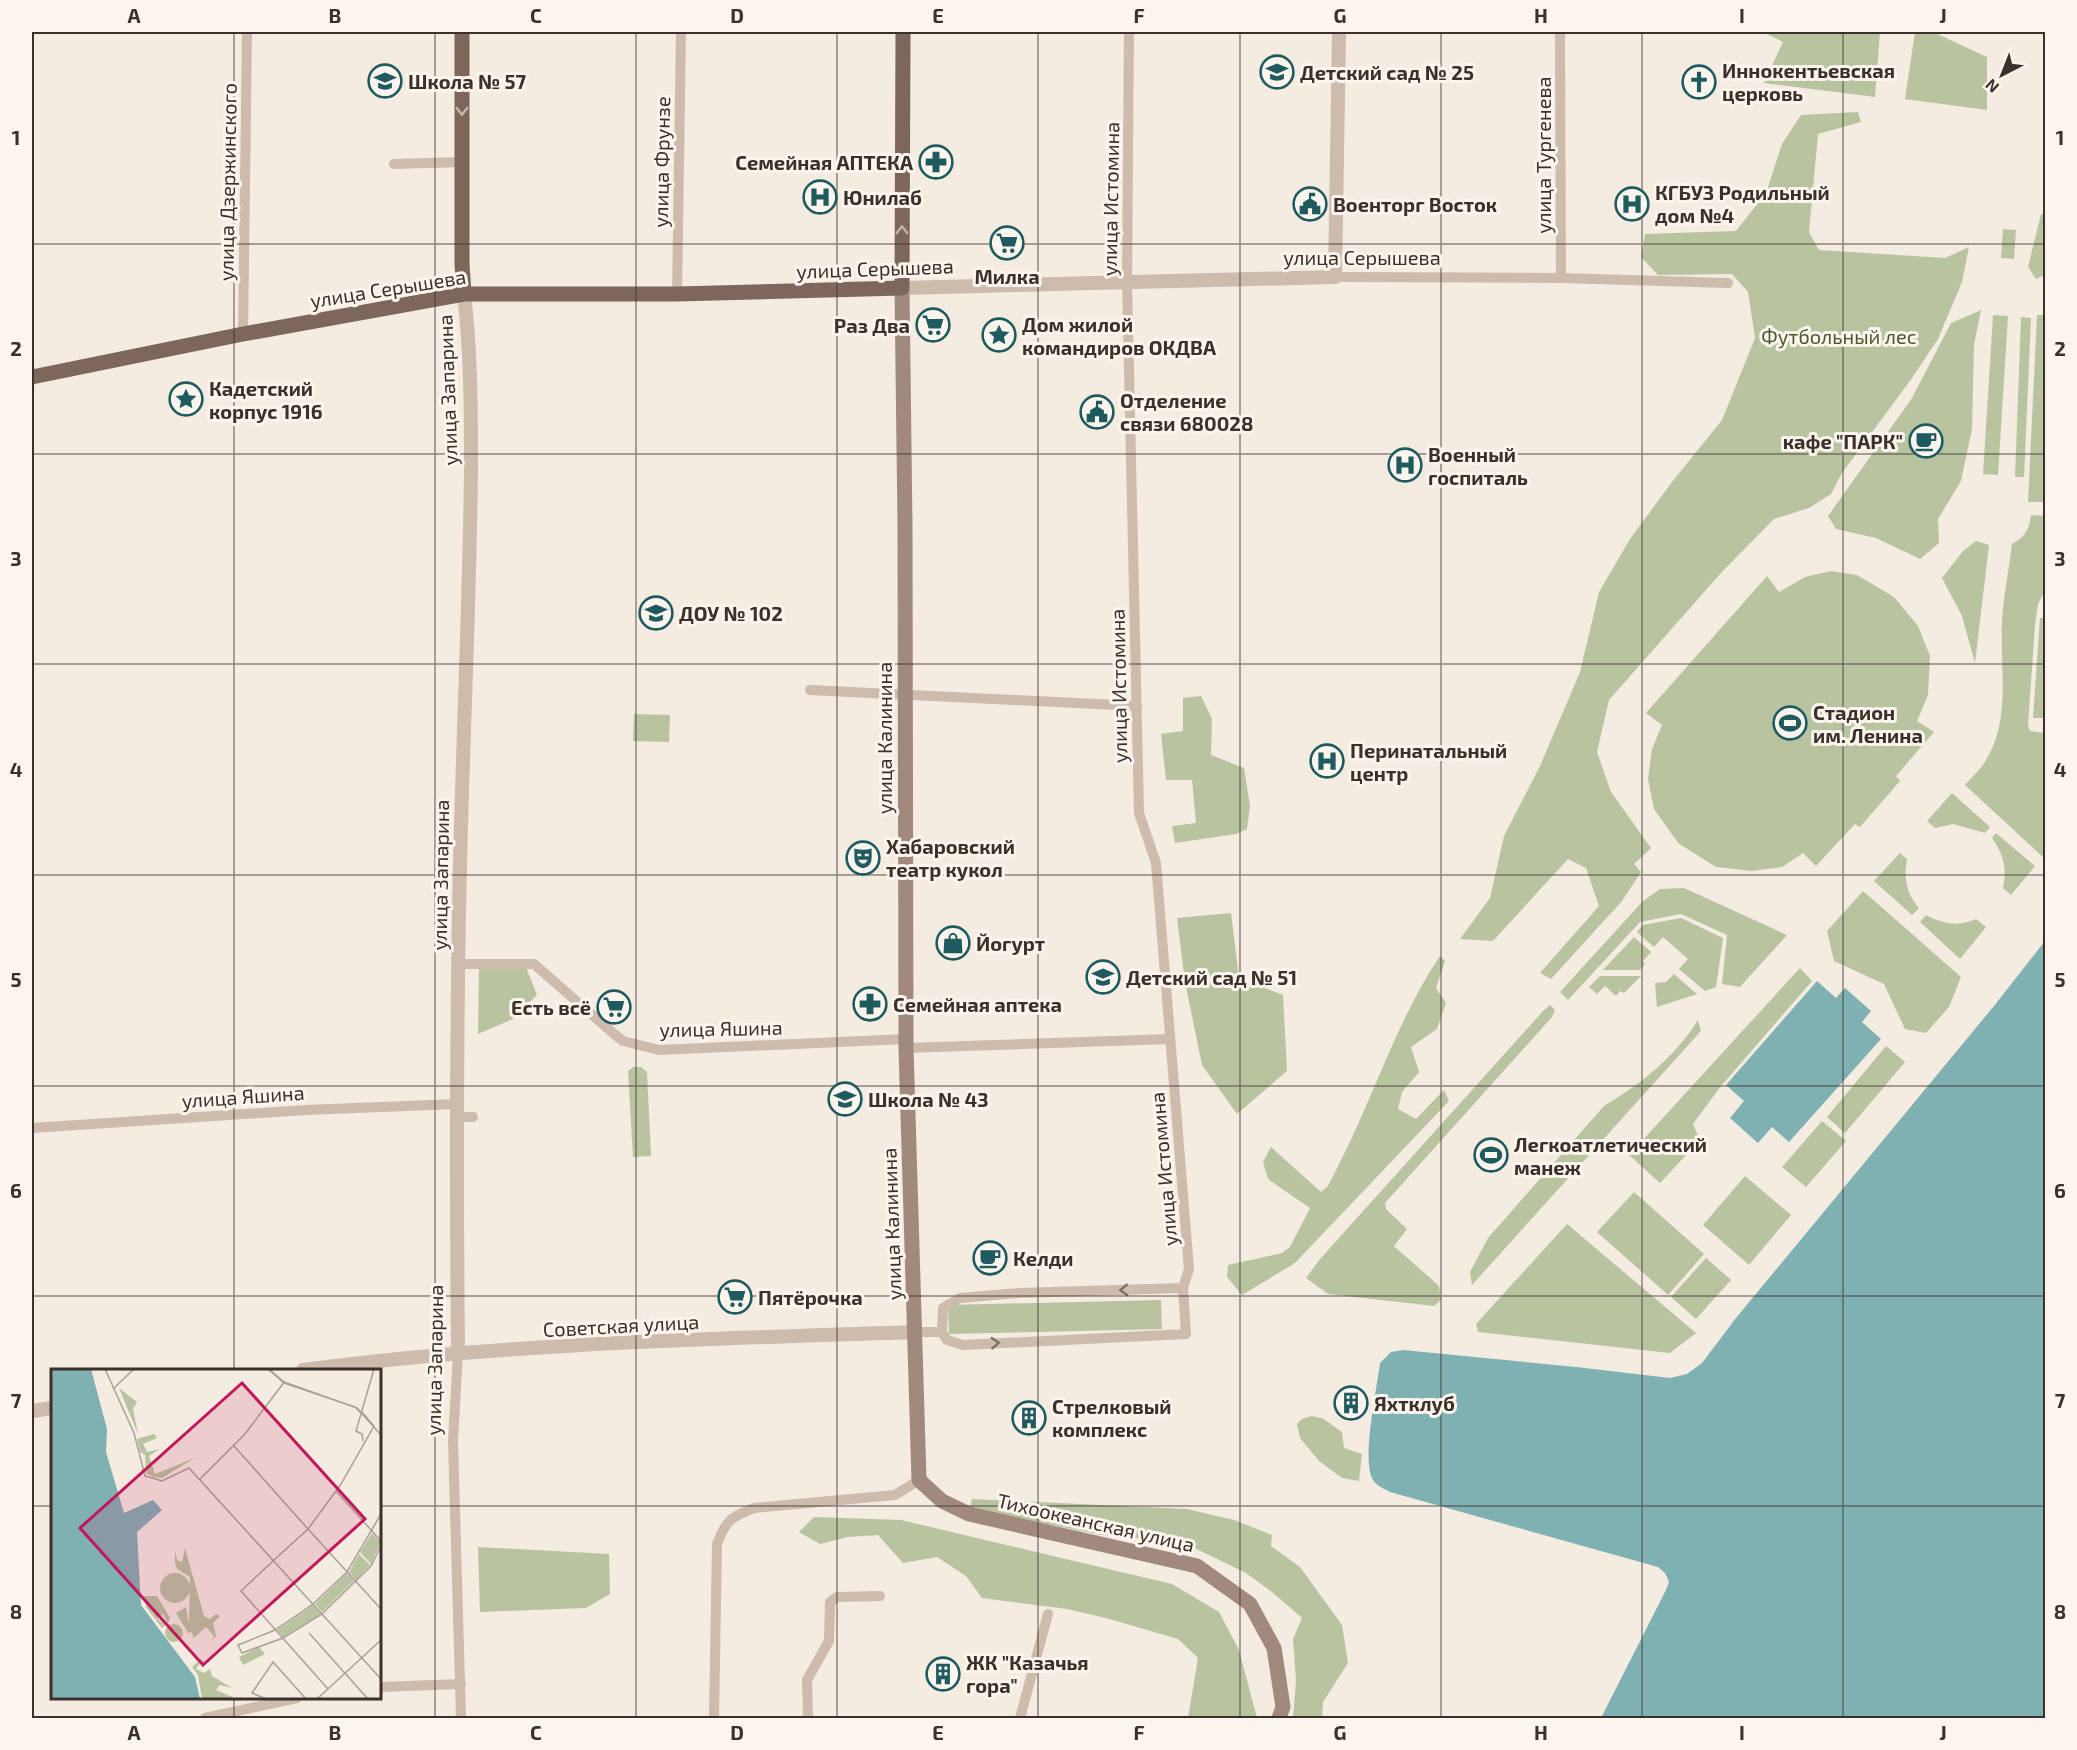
<svg xmlns="http://www.w3.org/2000/svg" width="2077" height="1750" viewBox="0 0 2077 1750" font-family="'Exo 2',sans-serif">
	<rect width="100%" height="100%" fill="#f4ebe1"/>
	<g fill="#b8c4a0">
		<path d="M1763 32H1880L1875 97 1764 83 1783 42Z"/>
		<path d="M1915 32H1933L1987 57V110L1905 99Z"/>
		<path d="M1858 112 1861 122 1818 134 1809 232 1819 250 1945 258 1969 247 1962 282 1938 339 1912 378 1842 473 1831 494 1809 508 1774 519 1720 574 1609 700 1597 752 1611 792 1651 848 1634 864 1641 872 1622 901 1551 979 1540 973 1599 906 1586 868 1568 859 1493 941 1460 939 1490 898 1504 836 1540 766 1580 672 1599 592 1630 539 1672 482 1722 420 1755 338 1748 292 1732 274 1658 275 1641 257 1645 234 1736 231 1766 193 1782 144 1801 115Z"/>
		<path d="M2041 214 2045 215V275L2036 279 2028 267Z"/>
		<path d="M2003 229 2016 230 2014 259 2001 258Z"/>
		<path d="M1981 310 1974 345 1972 429 1961 481 1938 519 1939 543 1920 559 1876 538 1836 529 1828 516 1912 398 1951 323Z"/>
		<path d="M1993 315 2008 316 1998 475 1983 474Z"/>
		<path d="M2037 315H2046L2045 502H2028Z"/>
		<path d="M2021 317 2031 318 2024 477H2015Z"/>
		<path d="M2031 515 2046 516 2045 590 2038 604 2035 624 2028 725 2030 731 2045 733V859L1965 785C1972 777 1981 769 1986 760 2011 720 2000 668 2002 623 2003 597 2009 570 2012 544 2025 537 2029 530 2031 515Z"/>
		<path d="M1976 541 1989 545 1975 663 1962 616 1942 578 1963 551Z"/>
		<path d="M1831 571 1857 575 1894 597 1918 626 1930 656 1928 695 1917 721 1934 732 1896 776 1900 781 1860 827 1855 824 1816 866 1803 853 1782 867 1752 871 1716 867 1678 843 1654 809 1648 779 1652 749 1662 725 1646 713 1767 576 1779 592 1805 577Z"/>
		<path d="M2040 618H2045V718H2033Z"/>
		<path d="M1201 696 1212 719 1211 755 1244 768 1250 806 1247 829 1236 834 1175 843 1172 826 1196 823 1192 780H1166L1161 734 1183 731V698Z"/>
		<path d="M634 714 670 715 669 742 633 741Z"/>
		<path d="M1952 793 1990 827 1985 833 1953 824 1935 828 1927 821Z"/>
		<path d="M1996 833 2035 866 2011 895 2003 888C2007 869 2004 855 1992 838Z"/>
		<path d="M1900 853 1907 859C1904 878 1906 893 1919 908L1912 915 1874 881Z"/>
		<path d="M1684 888 1787 935 1740 987 1722 984 1727 935 1681 914 1640 922 1568 1000 1560 992 1643 901 1660 889Z"/>
		<path d="M1863 891 1961 977 1949 1007 1926 1033 1905 1029 1884 984 1834 961 1827 931Z"/>
		<path d="M1231 913 1239 978 1283 995 1287 1071 1237 1114 1202 1065 1185 982 1177 918Z"/>
		<path d="M1926 915C1943 924 1958 927 1976 919L1986 927 1960 959 1920 922Z"/>
		<path d="M1681 918 1723 938 1716 987 1705 991 1679 969 1688 959 1663 937 1654 947 1637 932 1643 925Z"/>
		<path d="M1634 937 1651 952 1643 961 1645 964 1640 970H1603Z"/>
		<path d="M1440 956 1445 961 1436 988 1446 1003 1437 1029 1411 1047 1419 1072 1402 1092 1398 1109 1416 1119 1444 1090 1449 1101 1295 1263 1242 1295 1227 1277 1228 1265 1282 1253 1290 1247 1310 1208 1268 1179 1263 1162 1271 1147 1321 1192 1328 1186C1337 1168 1346 1151 1354 1133 1382 1072 1403 1011 1440 956Z"/>
		<path d="M479 967H526L537 995 513 1019 478 1034Z"/>
		<path d="M1800 968 1812 981 1721 1086 1693 1124 1700 1140 1660 1183 1629 1155Z"/>
		<path d="M1674 974 1697 994 1657 1007 1655 983 1666 982Z"/>
		<path d="M1600 976H1641L1624 993 1620 991 1616 996 1605 986 1597 994 1589 987Z"/>
		<path d="M1550 1005 1555 1010 1552 1017 1385 1203 1386 1209 1407 1229 1394 1246 1439 1286 1441 1300 1434 1306 1328 1294 1306 1278 1320 1259 1543 1011Z"/>
		<path d="M1698 1020 1701 1031 1472 1285 1470 1272 1488 1238 1604 1106C1641 1084 1675 1057 1698 1020Z"/>
		<path d="M1886 1046 1905 1062 1845 1133 1827 1117Z"/>
		<path d="M633 1067H641L647 1072 651 1156 633 1157 628 1071Z"/>
		<path d="M1822 1121 1846 1141 1806 1187 1782 1167Z"/>
		<path d="M1745 1176 1791 1215 1749 1265 1703 1225Z"/>
		<path d="M1634 1192 1704 1254 1668 1295 1597 1232Z"/>
		<path d="M1567 1224 1696 1333 1670 1353 1478 1332 1476 1324Z"/>
		<path d="M1706 1258 1731 1280 1696 1319 1671 1297Z"/>
		<path d="M1161 1300 1162 1329 949 1334 948 1305Z"/>
		<path d="M1311 1416 1322 1418 1342 1432 1344 1448 1362 1454 1359 1481 1342 1478 1319 1461 1300 1438 1297 1424 1302 1419Z"/>
		<path d="M972 1499 1187 1509 1234 1520 1272 1535 1271 1546 1300 1567 1342 1625 1348 1663 1323 1702 1322 1718H1293L1296 1681 1293 1639 1302 1618 1272 1592 1246 1573 1182 1542 1101 1535 970 1508Z"/>
		<path d="M814 1517 901 1520 1172 1584 1219 1612 1239 1650 1257 1718H1188L1198 1658 1178 1639 1106 1618 1067 1609 982 1598 966 1576 937 1557 903 1563 878 1535 848 1537 820 1544 799 1532Z"/>
		<path d="M478 1547 609 1554 610 1594 586 1608 480 1612Z"/>
	</g>
	<g fill="#7fb0b2">
		<path d="M2045 941V1718H1601L1666 1590 1669 1582 1665 1573 1658 1567 1390 1492C1383 1488 1376 1486 1372 1478 1362 1456 1377 1389 1380 1363L1391 1352 1403 1350 1576 1367 1670 1378 1687 1374 1702 1363 1736 1318 1994 1006Z"/>
		<path d="M1817 981 1836 998 1845 988 1871 1011 1862 1022 1881 1039 1789 1142 1772 1127 1758 1143 1730 1118 1744 1101 1726 1085Z"/>
	</g>
	<g fill="none" stroke-linecap="round" stroke-linejoin="round">
		<g stroke="#cdbbac" stroke-width="10">
			<path d="M1129 32 1127 281 1139 813 1156 863 1189 1269 1183 1288 1186 1334 963 1345 947 1340 942 1332 943 1308 960 1298 1018 1293 1183 1288"/>
			<path d="M1560 32 1561 278"/>
			<path d="M394 164 462 162"/>
			<path d="M1335 277 1561 278 1728 283"/>
			<path d="M677 294 681 32"/>
			<path d="M243 334 247 32"/>
			<path d="M810 690 1137 706"/>
			<path d="M459 964H534L613 1033 623 1041 659 1050 906 1039"/>
			<path d="M906 1048 1170 1039"/>
			<path d="M457 1117H473"/>
			<path d="M32 1128 306 1110 457 1104"/>
			<path d="M916 1332H942"/>
			<path d="M458 1353 453 1441 461 1718"/>
			<path d="M380 1687 461 1684"/>
			<path d="M205 1718 297 1698"/>
			<path d="M714 1718 717 1544C726 1520 731 1517 754 1508L895 1495 919 1480"/>
			<path d="M808 1718 807 1680 829 1641 830 1602 837 1597 880 1596"/>
			<path d="M1020 1718 1048 1614"/>
		</g>
		<g stroke="#cdbbac" stroke-width="14">
			<path d="M902 288 1335 277 1339 32"/>
			<path d="M458 1353C456 1156 456 959 463 762 466 665 470 567 471 470 471 411 471 352 464 294"/>
			<path d="M303 1370C506 1343 711 1339 916 1332"/>
			<path d="M32 1411 52 1408"/>
		</g>
		<path stroke="#a18a7d" stroke-width="15" d="M902 288 905 526 906 1048 919 1480 942 1501 969 1514 1197 1566 1250 1604 1274 1648 1283 1707 1279 1718"/>
		<g stroke="#7d675c" stroke-width="15">
			<path d="M462 32V264L464 294"/>
			<path d="M32 377 243 334 464 294H677L902 288 903 32"/>
		</g>
	</g>
	<defs><path id="oneway-chevron" d="M-2-3.5L2.5 0L-2 3.5" fill="none" stroke-width="1.6" stroke-linecap="round" stroke-linejoin="round" transform="scale(1.5)"/></defs>
	<g stroke="#c2b5ac">
		<use href="#oneway-chevron" transform="translate(462 111) rotate(90)"/>
		<use href="#oneway-chevron" transform="translate(902 230) rotate(-90)"/>
	</g>
	<g stroke="#7d6f65">
		<use href="#oneway-chevron" transform="translate(1124 1290) rotate(178)"/>
		<use href="#oneway-chevron" transform="translate(995 1343) rotate(-3)"/>
	</g>
	<path fill="none" stroke="#3b302b" stroke-width="1.5" stroke-opacity="0.55" d="M234 32V1370M435 32V1718M636 32V1718M837 32V1718M1038 32V1718M1240 32V1718M1441 32V1718M1642 32V1718M1843 32V1718M32 244H2046M32 454H2046M32 664H2046M32 875H2046M32 1086H2046M32 1296H2046M32 1506H52M380 1506H2046M234 1698V1718"/>
	<defs>
		<g id="school-ring" transform="scale(1.725)"><circle r="9.5" fill="#fbf5ee" stroke="#1f5a5e" stroke-width="1.5"/><path d="M0-5L7-2L0 1L-7-2ZM-4 1L0 2.5L4 1V4Q0 6-4 4Z" fill="#1f5a5e"/></g>
		<g id="church-ring" transform="scale(1.725)"><circle r="9.5" fill="#fbf5ee" stroke="#1f5a5e" stroke-width="1.5"/><path d="M-1.2-6h2.4v3.5h3.3v2.4h-3.3V6h-2.4V-.1h-3.3v-2.4h3.3Z" fill="#1f5a5e"/></g>
		<g id="pharmacy-ring" transform="scale(1.725)"><circle r="9.5" fill="#fbf5ee" stroke="#1f5a5e" stroke-width="1.5"/><path d="M-2-6h4v4h4v4h-4v4h-4v-4h-4v-4h4Z" fill="#1f5a5e"/></g>
		<g id="hospital-ring" transform="scale(1.725)"><circle r="9.5" fill="#fbf5ee" stroke="#1f5a5e" stroke-width="1.5"/><path d="M-5-5h3v3.5h4V-5h3V5h-3V1.5h-4V5h-3Z" fill="#1f5a5e"/></g>
		<g id="civic-ring" transform="scale(1.725)"><circle r="9.5" fill="#fbf5ee" stroke="#1f5a5e" stroke-width="1.5"/><path d="M-.6-6.5H3V-4.5H.6V-3L4-1V1h2V6H-6V1h2V-1L-.6-3ZM-1.2 2.5V6h2.4V2.5Z" fill="#1f5a5e"/></g>
		<g id="supermarket-ring" transform="scale(1.725)"><circle r="9.5" fill="#fbf5ee" stroke="#1f5a5e" stroke-width="1.5"/><path d="M-6-5.5h2.5l.6 2H6L4.5 2H-2.5L-4.4-4H-6ZM-1.5 3.2a1.3 1.3 0 1 0 .1 0ZM3 3.2a1.3 1.3 0 1 0 .1 0Z" fill="#1f5a5e"/></g>
		<g id="sight-ring" transform="scale(1.725)"><circle r="9.5" fill="#fbf5ee" stroke="#1f5a5e" stroke-width="1.5"/><path d="M0-6L1.8-2.2L6-1.7L2.9 1.2L3.7 5.4L0 3.3L-3.7 5.4L-2.9 1.2L-6-1.7L-1.8-2.2Z" fill="#1f5a5e"/></g>
		<g id="cafe-ring" transform="scale(1.725)"><circle r="9.5" fill="#fbf5ee" stroke="#1f5a5e" stroke-width="1.5"/><path d="M-5.5-4.5H6V0H3Q3 3.5 0 3.5H-2.5Q-5.5 3.5-5.5 0ZM3-3.2v2h1.7v-2ZM-6 4.5H4V6H-6Z" fill="#1f5a5e"/></g>
		<g id="stadium-ring" transform="scale(1.725)"><circle r="9.5" fill="#fbf5ee" stroke="#1f5a5e" stroke-width="1.5"/><path d="M0-5a6.5 5 0 1 0 0 10a6.5 5 0 1 0 0-10ZM-3.5-1.8h7v3.6h-7Z" fill="#1f5a5e"/></g>
		<g id="theatre-ring" transform="scale(1.725)"><circle r="9.5" fill="#fbf5ee" stroke="#1f5a5e" stroke-width="1.5"/><path d="M-5-5.5Q0-4 5-5.5V0Q5 5 0 6Q-5 5-5 0ZM-3.3-2.5H-1v1.5H-3.3ZM1-2.5H3.3v1.5H1ZM-2.8 1Q0 5.5 2.8 1Z" fill="#1f5a5e"/></g>
		<g id="shop-ring" transform="scale(1.725)"><circle r="9.5" fill="#fbf5ee" stroke="#1f5a5e" stroke-width="1.5"/><path d="M-5-2.5h2.3a2.7 3.5 0 0 1 5.4 0H5L5.5 6h-11ZM-1.5-2.5h3a1.5 2.3 0 0 0-3 0Z" fill="#1f5a5e"/></g>
		<g id="building-ring" transform="scale(1.725)"><circle r="9.5" fill="#fbf5ee" stroke="#1f5a5e" stroke-width="1.5"/><path d="M-4-6H4V6H1V3H-1V6H-4ZM-2.5-4.3h1.7v1.8h-1.7ZM.8-4.3h1.7v1.8H.8ZM-2.5-1h1.7V.8h-1.7ZM.8-1h1.7V.8H.8Z" fill="#1f5a5e"/></g>
	</defs>
	<g fill-rule="evenodd">
		<use href="#school-ring" x="1277" y="72"/>
		<use href="#school-ring" x="385" y="81"/>
		<use href="#church-ring" x="1699" y="82"/>
		<use href="#pharmacy-ring" x="936" y="162"/>
		<use href="#hospital-ring" x="820" y="197"/>
		<use href="#civic-ring" x="1310" y="204"/>
		<use href="#hospital-ring" x="1632" y="204"/>
		<use href="#supermarket-ring" x="1007" y="243"/>
		<use href="#supermarket-ring" x="933" y="325"/>
		<use href="#sight-ring" x="999" y="335"/>
		<use href="#sight-ring" x="186" y="399"/>
		<use href="#civic-ring" x="1097" y="412"/>
		<use href="#cafe-ring" x="1926" y="441"/>
		<use href="#hospital-ring" x="1405" y="465"/>
		<use href="#school-ring" x="656" y="613"/>
		<use href="#stadium-ring" x="1790" y="723"/>
		<use href="#hospital-ring" x="1327" y="761"/>
		<use href="#theatre-ring" x="863" y="858"/>
		<use href="#shop-ring" x="953" y="943"/>
		<use href="#school-ring" x="1103" y="977"/>
		<use href="#pharmacy-ring" x="870" y="1004"/>
		<use href="#supermarket-ring" x="614" y="1007"/>
		<use href="#school-ring" x="845" y="1099"/>
		<use href="#stadium-ring" x="1491" y="1155"/>
		<use href="#cafe-ring" x="990" y="1258"/>
		<use href="#supermarket-ring" x="735" y="1297"/>
		<use href="#building-ring" x="1351" y="1403"/>
		<use href="#building-ring" x="1029" y="1418"/>
		<use href="#building-ring" x="943" y="1674"/>
	</g>
	<g text-anchor="middle" dominant-baseline="central" stroke-width="6" stroke-linejoin="round" paint-order="stroke">
		<g font-size="20" font-weight="bold" fill="#3b302b" stroke="#fbf5ee" text-anchor="start">
			<text x="1722" y="70">Иннокентьевская<tspan x="1722" dy="23">церковь</tspan></text>
			<text x="1300" y="72">Детский сад № 25</text>
			<text x="408" y="81">Школа № 57</text>
			<text x="913" y="162" text-anchor="end">Семейная АПТЕКА</text>
			<text x="1655" y="192">КГБУЗ Родильный<tspan x="1655" dy="23">дом №4</tspan></text>
			<text x="843" y="197">Юнилаб</text>
			<text x="1333" y="204">Военторг Восток</text>
			<text x="1007" y="276" text-anchor="middle">Милка</text>
			<text x="1022" y="324">Дом жилой<tspan x="1022" dy="23">командиров ОКДВА</tspan></text>
			<text x="910" y="325" text-anchor="end">Раз Два</text>
			<text x="209" y="388">Кадетский<tspan x="209" dy="23">корпус 1916</tspan></text>
			<text x="1120" y="400">Отделение<tspan x="1120" dy="23">связи 680028</tspan></text>
			<text x="1903" y="441" text-anchor="end">кафе "ПАРК"</text>
			<text x="1428" y="454">Военный<tspan x="1428" dy="23">госпиталь</tspan></text>
			<text x="679" y="613">ДОУ № 102</text>
			<text x="1813" y="712">Стадион<tspan x="1813" dy="23">им. Ленина</tspan></text>
			<text x="1350" y="750">Перинатальный<tspan x="1350" dy="23">центр</tspan></text>
			<text x="886" y="846">Хабаровский<tspan x="886" dy="23">театр кукол</tspan></text>
			<text x="976" y="943">Йогурт</text>
			<text x="1126" y="977">Детский сад № 51</text>
			<text x="893" y="1004">Семейная аптека</text>
			<text x="591" y="1007" text-anchor="end">Есть всё</text>
			<text x="868" y="1099">Школа № 43</text>
			<text x="1514" y="1144">Легкоатлетический<tspan x="1514" dy="23">манеж</tspan></text>
			<text x="1013" y="1258">Келди</text>
			<text x="758" y="1297">Пятёрочка</text>
			<text x="1374" y="1403">Яхтклуб</text>
			<text x="1052" y="1406">Стрелковый<tspan x="1052" dy="23">комплекс</tspan></text>
			<text x="966" y="1662">ЖК "Казачья<tspan x="966" dy="23">гора"</tspan></text>
		</g>
		<g font-size="20" fill="#3b302b" stroke="#fbf5ee">
			<text transform="translate(1543 155) rotate(-90)">улица Тургенева</text>
			<text transform="translate(661 162) rotate(-89)">улица Фрунзе</text>
			<text transform="translate(227 182) rotate(-89)">улица Дзержинского</text>
			<text transform="translate(1110 199) rotate(-89)">улица Истомина</text>
			<text x="1362" y="257">улица Серышева</text>
			<text transform="translate(875 268) rotate(-2)">улица Серышева</text>
			<text transform="translate(388 288) rotate(-9)">улица Серышева</text>
			<text transform="translate(447 390) rotate(-92)">улица Запарина</text>
			<text transform="translate(1118 686) rotate(-91)">улица Истомина</text>
			<text transform="translate(884 738) rotate(-90)">улица Калинина</text>
			<text transform="translate(440 875) rotate(-89)">улица Запарина</text>
			<text transform="translate(721 1028) rotate(-1)">улица Яшина</text>
			<text transform="translate(243 1096) rotate(-4)">улица Яшина</text>
			<text transform="translate(1163 1169) rotate(-95)">улица Истомина</text>
			<text transform="translate(891 1224) rotate(-92)">улица Калинина</text>
			<text transform="translate(621 1325) rotate(-3)">Советская улица</text>
			<text transform="translate(434 1360) rotate(-89)">улица Запарина</text>
			<text transform="translate(1096 1522) rotate(13)">Тихоокеанская улица</text>
		</g>
		<g font-size="20" fill="#4a5a2e" stroke="#fbf5ee">
			<text x="1839" y="336">Футбольный лес</text>
		</g>
	</g>
	<g transform="translate(51 1369)">
		<rect width="330" height="330" fill="#f4ebe1"/>
		<path d="M68 19 86 33 82 40 87 65ZM103 65 106 69 92 75 96 83 109 80 98 87 104 105 144 89 111 109 102 108 95 104 94 86 89 83 86 70ZM321 164 330 173 320 195 309 183ZM134 179 153 247 159 250 165 245 169 247 162 254 165 267 161 271 163 267 155 258 143 269 140 262 138 265 125 244 135 238 138 255 139 208 126 200 124 194V182L126 191 131 193ZM308 185 319 196 305 211 298 203ZM296 204 303 212 271 243 264 235ZM109 219a15 15 0 1 1 30 0a15 15 0 1 1-30 0ZM93 227H106L119 249 117 254 112 245 106 249 114 256 111 259 95 238ZM262 236 270 245 232 268 226 261ZM114 264a9 9 0 1 1 18 0a9 9 0 1 1-18 0ZM208 278 214 285 192 296 188 288ZM150 290 155 295 151 299 150 292 145 300 153 304 159 300 161 307 181 319 169 316 165 321 186 330H151L147 306 141 298Z" fill="#b8c4a0"/>
		<path d="M0 0H40L56 60 55 83 73 144 102 131 111 141 86 163 90 236 144 308 149 330H0Z" fill="#7fb0b2"/>
		<path fill="none" stroke="#7fb0b2" stroke-width="3" d="M0 90 116 330M0 113 103 330"/>
		<path fill="none" stroke="#aaa098" stroke-width="1.5" d="M54 0 83 64 94 107 111 112 138 99 330 310M217 0 233 14 304 38 310 44M218 0 233 13 306 39 330 66M62 20 83 0M312 72 311 65 305 62 323 0M183 77 257 160M149 110 194 65 234 12M285 122 330 172M330 145 296 203 262 235 224 261 187 276 191 284 232 269 271 245 320 197 330 177M257 160 330 240M223 191 190 222 277 320M223 191 257 160 290 115 323 57 311 43M258 264 317 330M215 330 201 324 222 293 255 330M266 330 330 271"/>
		<path fill="#c2185b" fill-opacity="0.15" stroke="#c2185b" stroke-width="3" d="M191 14 314 150 152 296 29 159Z"/>
		<rect width="330" height="330" fill="none" stroke="#3b302b" stroke-width="3"/>
	</g>
	<rect width="2077" height="1750" fill="none" stroke="#fbf5ee" stroke-width="66"/>
	<g transform="translate(2002 75) rotate(222)" stroke="#fbf5ee" stroke-width="4.5" paint-order="stroke">
	<path d="M0-4.5L10 22L0 15L-10 22Z" fill="#3b302b"/>
	<text y="-9" font-size="16" font-weight="bold" text-anchor="middle" fill="#3b302b">N</text>
	</g>
	<rect x="33" y="33" width="2011" height="1684" fill="none" stroke="#3b302b" stroke-width="2"/>
	<g font-size="20" text-anchor="middle" font-weight="bold" fill="#3b302b">
		<text x="134" y="23">A</text>
		<text x="335" y="23">B</text>
		<text x="536" y="23">C</text>
		<text x="737" y="23">D</text>
		<text x="938" y="23">E</text>
		<text x="1139" y="23">F</text>
		<text x="1340" y="23">G</text>
		<text x="1541" y="23">H</text>
		<text x="1742" y="23">I</text>
		<text x="1943" y="23">J</text>
		<text x="16" y="145">1</text>
		<text x="2060" y="145">1</text>
		<text x="16" y="356">2</text>
		<text x="2060" y="356">2</text>
		<text x="16" y="566">3</text>
		<text x="2060" y="566">3</text>
		<text x="16" y="777">4</text>
		<text x="2060" y="777">4</text>
		<text x="16" y="987">5</text>
		<text x="2060" y="987">5</text>
		<text x="16" y="1198">6</text>
		<text x="2060" y="1198">6</text>
		<text x="16" y="1408">7</text>
		<text x="2060" y="1408">7</text>
		<text x="16" y="1619">8</text>
		<text x="2060" y="1619">8</text>
		<text x="134" y="1740">A</text>
		<text x="335" y="1740">B</text>
		<text x="536" y="1740">C</text>
		<text x="737" y="1740">D</text>
		<text x="938" y="1740">E</text>
		<text x="1139" y="1740">F</text>
		<text x="1340" y="1740">G</text>
		<text x="1541" y="1740">H</text>
		<text x="1742" y="1740">I</text>
		<text x="1943" y="1740">J</text>
	</g>
</svg>
